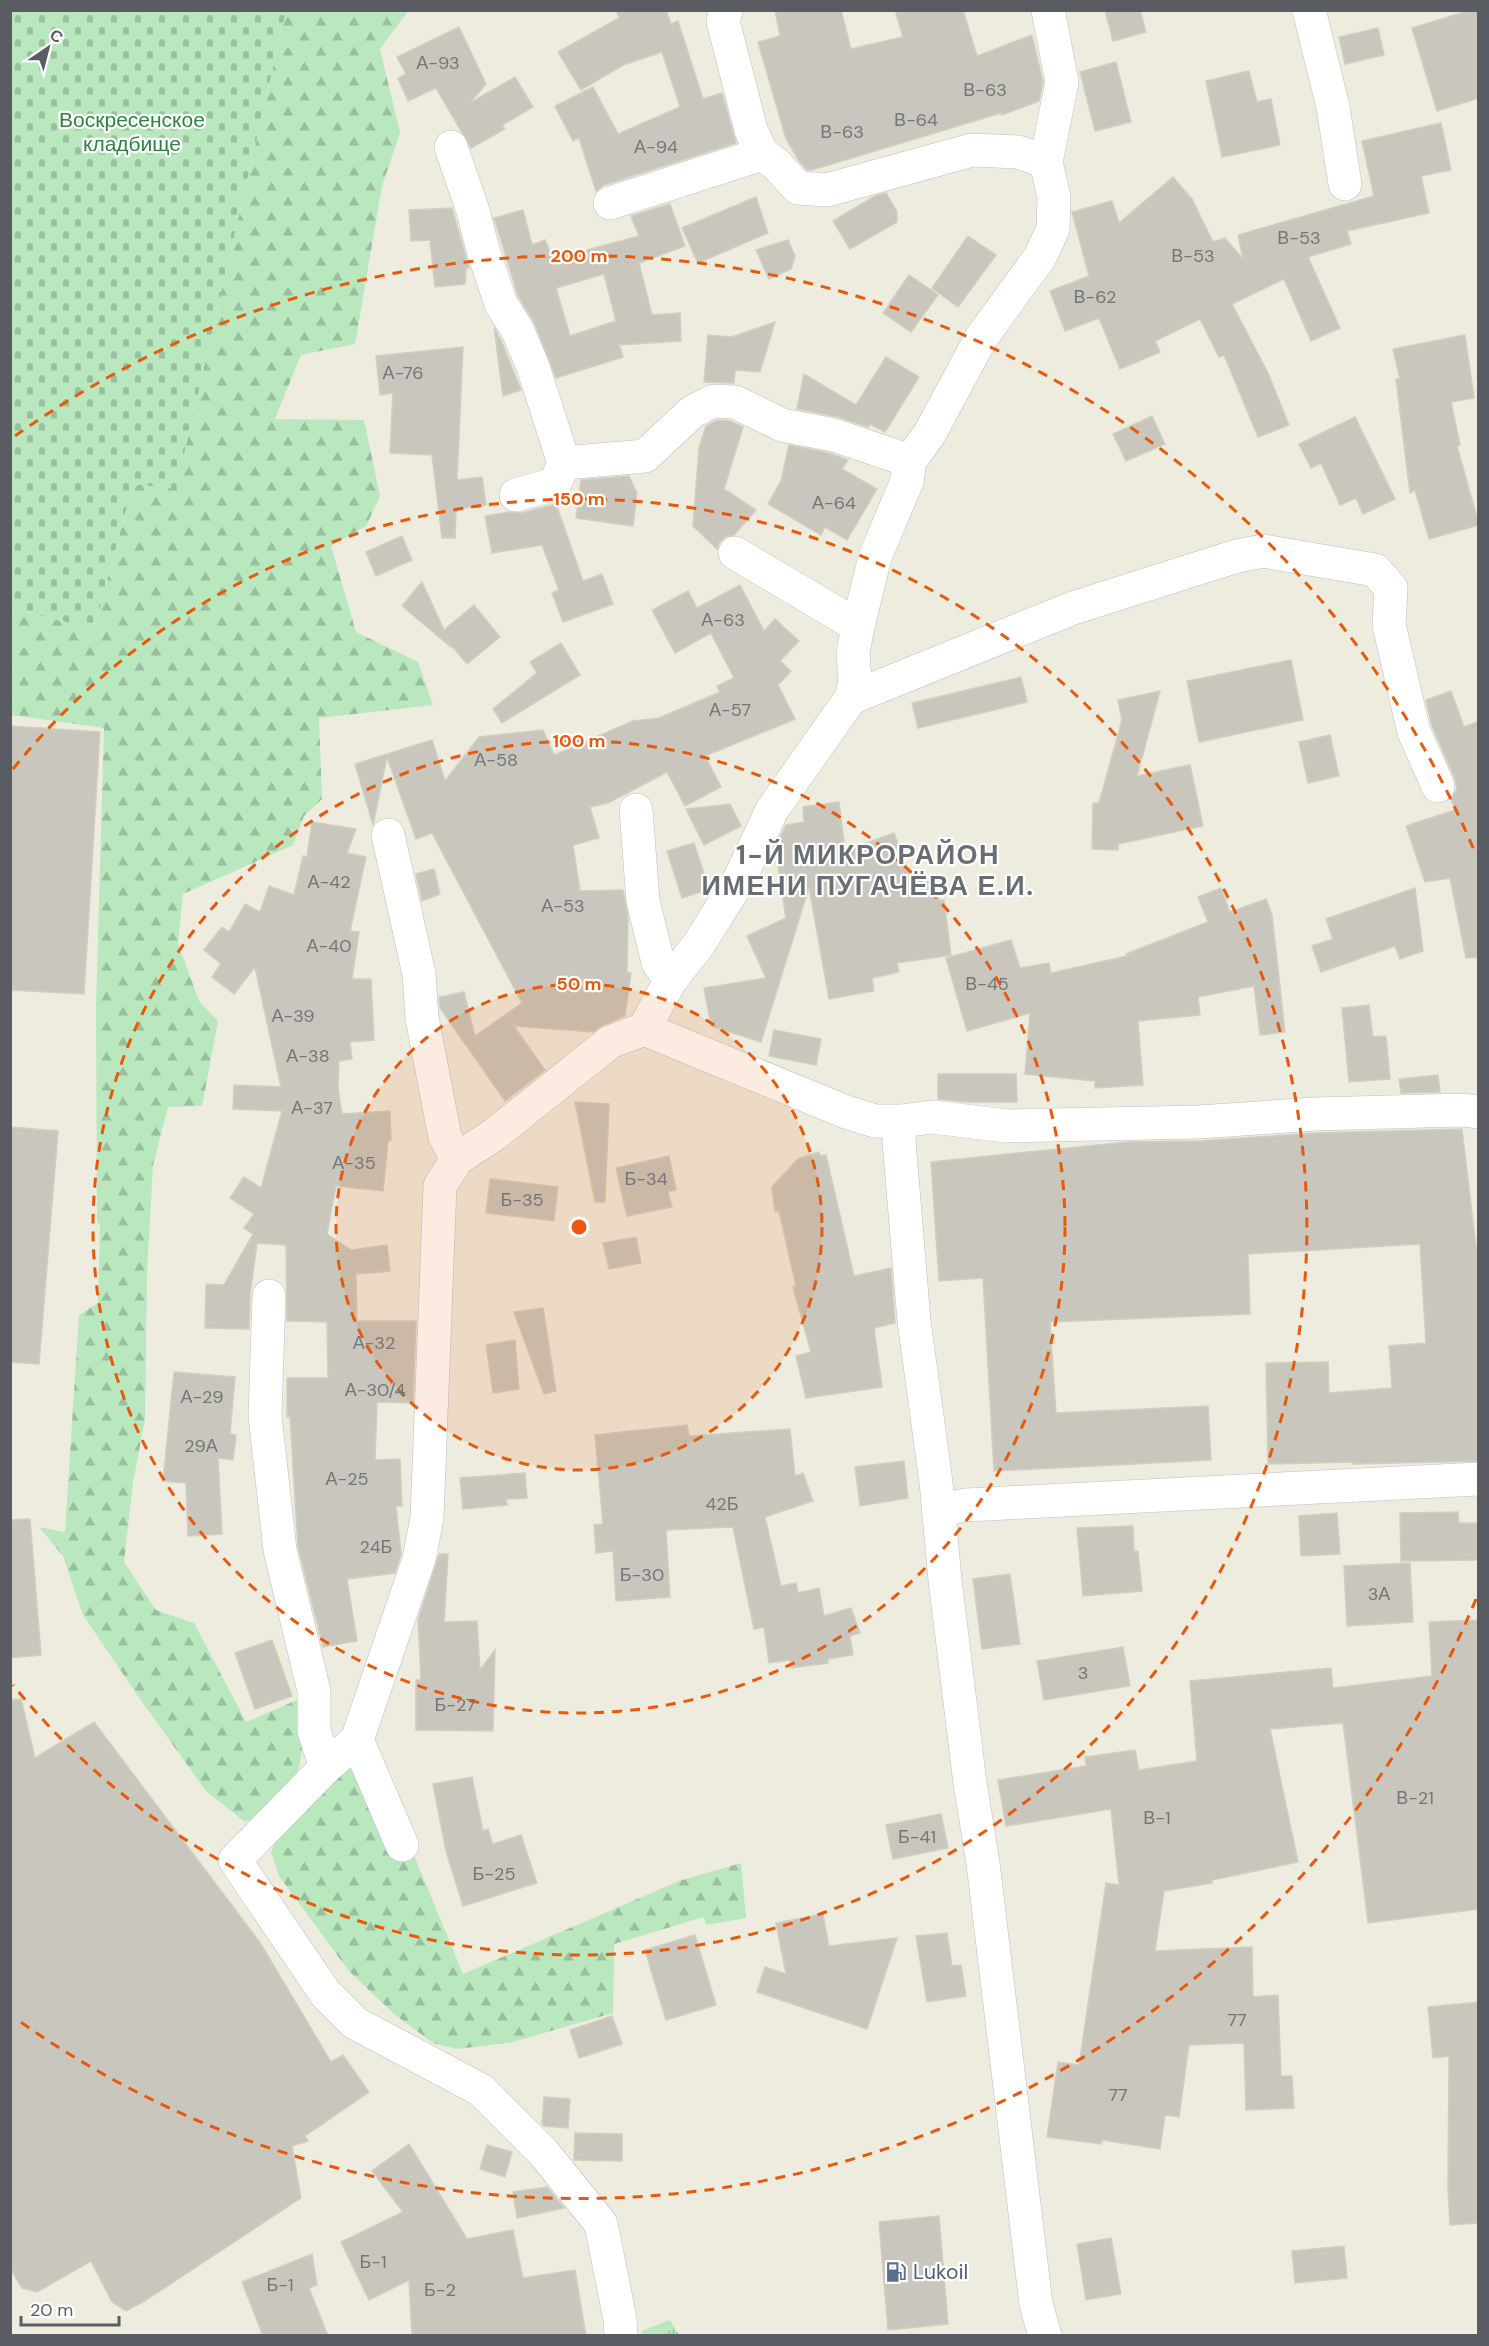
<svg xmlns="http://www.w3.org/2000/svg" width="1489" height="2346" viewBox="0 0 1489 2346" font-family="'DM Sans',sans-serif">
	<defs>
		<pattern id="grass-tufts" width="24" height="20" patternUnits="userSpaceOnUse" patternTransform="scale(1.5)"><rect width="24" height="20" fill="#b9e8bf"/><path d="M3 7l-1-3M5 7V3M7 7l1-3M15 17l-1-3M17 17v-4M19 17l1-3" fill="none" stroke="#99bf9f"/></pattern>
		<pattern id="forest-firs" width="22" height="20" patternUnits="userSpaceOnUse" patternTransform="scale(1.5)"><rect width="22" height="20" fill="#b9e8bf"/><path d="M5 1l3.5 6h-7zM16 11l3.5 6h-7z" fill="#99bf9f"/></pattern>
		<pattern id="cemetery-stones" width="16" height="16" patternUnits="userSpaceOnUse" patternTransform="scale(1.5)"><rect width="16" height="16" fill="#b9e8bf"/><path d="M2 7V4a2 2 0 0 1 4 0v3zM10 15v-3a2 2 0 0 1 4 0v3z" fill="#99bf9f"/></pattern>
	</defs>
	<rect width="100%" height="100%" fill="#edecdf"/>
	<path fill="url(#grass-tufts)" d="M670 2320 679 2335H643L642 2331Z"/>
	<g fill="url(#forest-firs)">
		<path d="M286 11H408L380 49 400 133 382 186 355 344 301 355 275 419 364 420 380 496 366 526 331 546 356 632 418 662 433 705 319 718 322 799 304 816 293 845 183 894 178 943 199 1001 218 1021 202 1106 168 1107 153 1165 147 1273 145 1419 133 1483 124 1562 156 1610 194 1623 246 1722 302 1698C303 1738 308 1783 270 1809 263 1815 253 1818 245 1822L206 1791 140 1699 83 1615 63 1556 39 1527 65 1532 79 1315 98 1303 100 1225 97 1222 96 1004 104 728 11 715 10 608 94 629 133 484 176 488Z"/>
		<path d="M367 1742 463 1974 679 1881 741 1863 746 1918 706 1925 704 1917 614 1944 613 2013 513 2042 457 2049 433 2043 394 2014 349 1971 279 1876 271 1852 278 1834Z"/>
	</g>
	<path fill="url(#cemetery-stones)" d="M10 11H286L176 489 133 484 94 629 11 608Z"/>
	<g fill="#c8c6bd" stroke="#d2cfbe" stroke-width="1.5" fill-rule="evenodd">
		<path d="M616 10H666L671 24 678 21 703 99 722 93 736 143 604 185 596 191 579 138 573 141 555 106 593 87 618 134 680 107 662 52 623 65 581 90 558 52 619 18Z"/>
		<path d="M775 10H841L851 49 903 37 895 10H963L977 56 1032 35 1043 82 1039 101 1002 115 1001 113 812 170H807L799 161 786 139 758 42 780 36Z"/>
		<path d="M1105 10H1140L1146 32 1113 41Z"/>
		<path d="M1471 10H1479V98L1437 111 1412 28Z"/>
		<path d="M459 27 486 84 470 103 515 77 533 107 502 125 505 129 471 148 436 88 408 101 398 78 406 74 397 57Z"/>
		<path d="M1378 28 1384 55 1345 64 1339 37Z"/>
		<path d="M1116 62 1131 122 1095 131 1080 72Z"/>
		<path d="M1249 71 1257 102 1271 99 1280 145 1222 157 1206 81Z"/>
		<path d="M1441 123 1451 170 1421 176 1429 213 1347 231 1351 244 1308 257 1340 328 1311 341 1284 279 1232 304 1268 373 1289 425 1258 437 1224 355 1219 357 1200 319 1155 341 1160 352 1120 369 1099 318 1065 331 1050 291 1089 276 1072 212 1112 201 1119 223 1173 177 1192 199 1213 242 1225 238 1243 259 1238 235 1374 196 1362 141Z"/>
		<path d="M886 193 897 212V222L850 249 833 221 875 196Z"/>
		<path d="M756 197 768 233 698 263 682 228Z"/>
		<path d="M670 204 685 246 639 263 652 315 680 313 681 341 619 345 623 357 556 378 535 324 518 296 494 218 523 210 532 245 545 240 553 259 639 236 631 216ZM604 274 616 321 570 336 556 288Z"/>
		<path d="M452 208 469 268H466L465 284 435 287 430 240 411 241 409 210Z"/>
		<path d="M968 236 996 255 958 307 932 288Z"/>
		<path d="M788 240 795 256 791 269 769 279 756 250Z"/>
		<path d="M909 275 938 295 911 332 883 313Z"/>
		<path d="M775 322 760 372 735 370 734 383 704 382 708 335 732 337Z"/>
		<path d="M494 327 501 340 521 390 503 396Z"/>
		<path d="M1465 335 1474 398 1451 402 1460 445 1457 446 1479 525 1429 539 1415 490 1410 493 1396 379H1400L1393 349Z"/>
		<path d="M463 347 457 480 482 477 486 505 456 509 455 538H442L432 455 390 453 393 393 380 395 376 356Z"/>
		<path d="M886 357 919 377 885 432 870 424 868 427 838 417 797 409 804 374 856 405Z"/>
		<path d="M1152 416 1165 444 1126 461 1113 434Z"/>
		<path d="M1355 417 1395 499 1363 514 1356 498 1340 505 1321 463 1311 468 1299 444Z"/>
		<path d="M717 420 730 421 743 427 724 489 756 510 734 535 725 537 719 543 717 549 693 526 699 448 706 426Z"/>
		<path d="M789 445 829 453 848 460 842 469 877 489 847 540 825 527 821 535 768 504 781 481Z"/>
		<path d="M629 476 637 493 633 526 576 518 581 480Z"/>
		<path d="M556 504 583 581 602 574 613 604 563 622 552 593 559 590 542 545 492 553 485 516 509 512 521 513Z"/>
		<path d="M402 536 412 560 376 576 366 552Z"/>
		<path d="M422 582 444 630 474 605 500 637 467 664 448 641 452 648 402 606Z"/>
		<path d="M740 585 764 631 775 619 799 641 780 661 791 671 778 685 795 719 705 756 721 787 685 806 667 772 608 803 590 807 599 838 573 845 580 891 623 890 628 917 627 972 631 973 625 1016 603 1025 593 1032 514 1026 545 1070 505 1101 440 1008 439 997 464 992 475 1036 522 1003 432 833 416 839 387 757 373 825 355 764 432 740 445 781 479 737 543 730 554 755 633 721 659 718 720 692 717 686 734 678 711 633 675 653 652 610 688 591 697 608Z"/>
		<path d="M561 643 580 675 502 723 493 709 537 673 530 662Z"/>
		<path d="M1291 660 1303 720 1199 742 1187 681Z"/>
		<path d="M1021 677 1027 702 918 728 912 703Z"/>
		<path d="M1160 691 1137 776 1190 765 1203 826 1118 844V850L1092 849 1093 803H1099L1122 720 1118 700Z"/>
		<path d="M1451 691 1464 727 1479 721V957L1466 958 1450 878 1425 882 1406 826 1455 810 1451 799 1457 789 1455 779 1432 726 1426 700Z"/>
		<path d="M10 726 100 732 84 994 10 990Z"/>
		<path d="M1330 735 1339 776 1308 783 1299 742Z"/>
		<path d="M839 802 845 851 894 833 913 884 935 880 939 900H944L951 955 897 963 899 972 872 978 874 991 829 999 809 887 761 1042 711 1026 704 988 766 978 747 936 786 918 775 847 786 825 804 822 803 807Z"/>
		<path d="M730 804 741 826 704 845 686 809Z"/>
		<path d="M312 822 356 829 347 853 366 857 350 931 359 932 352 979H371L374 1040 350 1042 352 1059 339 1061 338 1088 342 1114 390 1111 391 1140 388 1141 383 1191 336 1186 327 1234 351 1250 387 1245 390 1271 356 1274 357 1321H416L413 1403 377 1402 375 1460 400 1459 402 1506H396L401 1554 395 1573 347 1579 357 1641 323 1647 298 1547 290 1417H287V1378H328L327 1322 287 1321 286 1245 257 1243 250 1295 249 1329 205 1328 206 1284 224 1285 253 1234 244 1228 254 1214 230 1198 244 1177 261 1188 282 1111 233 1109 234 1085 281 1087 255 967 234 994 212 977 221 964 204 950 222 927 229 932 245 904 260 912 269 886 294 895 303 856 307 857Z"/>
		<path d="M694 843 709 889 682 898 667 851Z"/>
		<path d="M434 869 440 894 422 901 416 874Z"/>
		<path d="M1221 888 1230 912 1266 899 1272 915 1285 1032 1260 1035 1254 986 1198 997 1200 1015 1138 1021 1143 1085 1095 1088V1081L1025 1074 1030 1013 967 1031 946 958 1011 940 1020 968 1049 963 1051 973 1127 956 1126 954 1208 922 1198 897Z"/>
		<path d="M1415 888 1423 951 1400 959 1395 946 1321 972 1312 946 1333 939 1326 919Z"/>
		<path d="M1369 1005 1373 1037 1386 1036 1390 1079 1349 1082 1342 1008Z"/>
		<path d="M774 1030 821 1039 816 1065 769 1056Z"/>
		<path d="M938 1074H1016L1017 1102H966L938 1099Z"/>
		<path d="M1438 1075 1440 1092 1401 1093 1399 1079Z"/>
		<path d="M575 1102 609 1104 605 1202H595Z"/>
		<path d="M10 1127 58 1131 39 1364 10 1362Z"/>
		<path d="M1462 1129 1479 1272V1461L1353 1464V1462L1268 1464 1266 1363 1328 1362 1329 1393 1392 1388 1389 1346 1426 1343 1420 1244 1248 1254 1250 1314 1050 1322 1056 1413 1208 1406 1211 1460 994 1471 983 1278 939 1281 931 1162 1127 1142 1199 1141 1316 1133Z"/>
		<path d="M819 1152 820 1156 826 1155 854 1276 891 1268 895 1323 874 1328 882 1387 806 1398 796 1356 811 1352 793 1287 796 1286 779 1211H775L772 1187 798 1159Z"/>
		<path d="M669 1156 676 1190 668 1192 672 1207 627 1216 616 1168Z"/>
		<path d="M490 1179 558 1187 554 1221 486 1213Z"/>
		<path d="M636 1237 641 1263 609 1269 603 1243Z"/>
		<path d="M543 1308 556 1391 544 1394 514 1312Z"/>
		<path d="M515 1340 519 1389 493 1393 486 1345Z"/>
		<path d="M174 1372 235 1377 230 1434 236 1435 233 1460 218 1458 222 1534 188 1536 186 1483 163 1481Z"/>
		<path d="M687 1425 689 1436 790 1429 795 1476 803 1473 813 1501 765 1517 781 1586 796 1583 798 1593 819 1588 824 1616 851 1608 860 1633 850 1636 853 1655 828 1659V1663L791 1668 790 1660 769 1663 764 1627 754 1629 733 1527 666 1530 670 1597 616 1601 613 1551 596 1553 594 1525 603 1524 595 1435Z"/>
		<path d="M904 1461 908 1498 860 1506 855 1467Z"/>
		<path d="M525 1473 527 1498 506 1499 507 1505 463 1509 460 1478Z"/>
		<path d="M1458 1512 1459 1523H1479V1560L1401 1561 1400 1513Z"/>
		<path d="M1337 1513 1340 1554 1301 1556 1299 1516Z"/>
		<path d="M30 1519 41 1655 10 1658V1520Z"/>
		<path d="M1133 1526 1134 1552 1138 1551 1142 1591 1083 1596 1077 1528Z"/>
		<path d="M439 1554H448L444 1622 477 1621 480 1670 495 1650 493 1731 416 1730V1680H421L418 1620Z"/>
		<path d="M1410 1563 1413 1622 1347 1626 1344 1566Z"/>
		<path d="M1010 1574 1020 1644 982 1649 973 1579Z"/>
		<path d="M1479 1620V1909L1368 1923 1343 1723 1270 1729 1298 1862 1212 1880V1883L1164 1891 1155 1951 1252 1947 1253 1997 1278 1995 1281 2076H1292L1294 2108 1246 2110 1244 2043 1189 2045 1179 2117 1165 2115 1160 2149 1102 2140 1101 2144 1047 2137 1058 2062 1079 2065 1106 1883 1119 1885 1111 1809 1006 1826 998 1780 1086 1766 1085 1757 1135 1750 1139 1770 1197 1761 1190 1681 1331 1668 1333 1688 1432 1676 1429 1622Z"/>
		<path d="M272 1640 292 1696 255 1709 235 1653Z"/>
		<path d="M1123 1647 1130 1686 1044 1700 1037 1661Z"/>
		<path d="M21 1699 35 1758 94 1722 261 1944 331 2062 343 2055 369 2092 305 2136 308 2141 292 2146 301 2198 143 2302 126 2311 112 2302 91 2261 37 2292 22 2288 10 2268V1700Z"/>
		<path d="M472 1777 483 1831 488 1829 493 1844 521 1835 537 1883 463 1906 446 1851 433 1784Z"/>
		<path d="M941 1814 948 1848 893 1859 886 1825Z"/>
		<path d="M823 1914 829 1946 897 1938 867 2029 757 1992 765 1967 786 1974 776 1923Z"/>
		<path d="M947 1933 952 1966 961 1965 966 1996 927 2002 916 1936Z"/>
		<path d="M695 1935 716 2005 666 2020 645 1950Z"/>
		<path d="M1479 2002V2223L1450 2225 1448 2188 1449 2056 1433 2058 1428 2007Z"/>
		<path d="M612 2016 622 2044 579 2058 570 2030Z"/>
		<path d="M544 2097 570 2099 568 2128 544 2126 542 2124Z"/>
		<path d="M575 2133 622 2134V2161L574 2160Z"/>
		<path d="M409 2144 467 2239 513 2230 523 2278 575 2270 586 2336H412L409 2280 369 2300 341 2242 403 2212 372 2171Z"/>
		<path d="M487 2145 512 2152 505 2177 480 2169Z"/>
		<path d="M547 2187 564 2208 517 2218 513 2192Z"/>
		<path d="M939 2216 948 2324 888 2330 879 2222Z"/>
		<path d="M1111 2238 1121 2294 1086 2300 1077 2244Z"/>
		<path d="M1344 2246 1347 2278 1295 2283 1292 2251Z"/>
		<path d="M312 2254 317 2285 309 2288 328 2336H263L242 2282Z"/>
	</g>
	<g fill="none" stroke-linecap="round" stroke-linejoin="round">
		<g stroke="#bdbec5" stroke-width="34">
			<g id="street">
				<path d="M726 10 723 21 751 130 762 154 776 164 798 188 827 190 972 150 1018 152 1046 162"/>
				<path d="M1309 10 1333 107 1345 184"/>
				<path d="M451 147 473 211 483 250 501 304 518 331 533 367 564 463"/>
				<path d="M610 203 762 154"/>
				<path d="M516 495 555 484 564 463 645 456 692 412 713 401 735 402 782 425 834 435 910 461"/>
				<path d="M735 553 858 626"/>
				<path d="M851 698 1073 608 1237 556 1263 551 1375 570 1391 588 1389 625 1414 732 1438 786"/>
				<path d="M636 810 643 901 658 962 670 981"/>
				<path d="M388 835 419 974 422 1018 445 1137 457 1159"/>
				<path d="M644 1029 846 1112 875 1121H901L899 1141 914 1321 936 1482 945 1580 970 1783 983 1863 1036 2304 1045 2336"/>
				<path d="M901 1121 933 1117 1006 1126 1199 1122 1315 1114 1463 1110 1478 1112"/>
				<path d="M269 1296 265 1416 280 1550 314 1691V1731L326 1767"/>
				<path d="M939 1510 966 1505 1478 1479"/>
				<path d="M357 1740 402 1845"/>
				<path d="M621 2336 620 2319 601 2224 543 2152 481 2090 355 2023 325 1993 235 1860 326 1767 357 1740 419 1559 427 1518 440 1186 457 1159 495 1134 610 1042 644 1029 670 981 699 944 739 880 772 810 851 698 855 681 853 653 858 626 875 557 907 481 910 461 930 433 981 338 1040 257 1053 229 1054 197 1046 162 1062 82 1048 10"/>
			</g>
		</g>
		<use href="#street" stroke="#fff" stroke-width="33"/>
	</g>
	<circle cx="579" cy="1227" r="243" fill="#e8590c" fill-opacity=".12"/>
	<g fill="none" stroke="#e8590c" stroke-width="3" stroke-dasharray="10 8">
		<circle cx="579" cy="1227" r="243"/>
		<circle cx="579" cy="1227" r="486"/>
		<path d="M13 769A728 728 0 1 1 13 1685"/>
		<path d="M1476 1599A971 971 0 0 1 15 2018M15 436A971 971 0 0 1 1476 855"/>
	</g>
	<defs>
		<g id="fuel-bare" transform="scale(1.62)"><path d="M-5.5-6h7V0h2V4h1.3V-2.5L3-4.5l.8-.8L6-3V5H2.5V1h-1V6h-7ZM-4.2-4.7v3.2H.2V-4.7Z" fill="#5c6f8a" stroke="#fff" stroke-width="2.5" paint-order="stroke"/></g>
	</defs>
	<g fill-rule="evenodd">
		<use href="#fuel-bare" x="896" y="2272"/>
	</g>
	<g text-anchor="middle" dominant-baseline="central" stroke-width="4.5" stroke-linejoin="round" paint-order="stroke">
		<g font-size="18" fill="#757679">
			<text x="438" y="63">А-93</text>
			<text x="985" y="90">В-63</text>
			<text x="916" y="120">В-64</text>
			<text x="842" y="132">В-63</text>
			<text x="656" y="147">А-94</text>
			<text x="1299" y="238">В-53</text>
			<text x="1193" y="256">В-53</text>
			<text x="1095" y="297">В-62</text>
			<text x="403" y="373">А-76</text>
			<text x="834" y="503">А-64</text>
			<text x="723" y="620">А-63</text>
			<text x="730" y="710">А-57</text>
			<text x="496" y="760">А-58</text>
			<text x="329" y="882">А-42</text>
			<text x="563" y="906">А-53</text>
			<text x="329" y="946">А-40</text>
			<text x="987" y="984">В-45</text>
			<text x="293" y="1016">А-39</text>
			<text x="308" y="1056">А-38</text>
			<text x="312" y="1108">А-37</text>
			<text x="354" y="1163">А-35</text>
			<text x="646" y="1179">Б-34</text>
			<text x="522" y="1200">Б-35</text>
			<text x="374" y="1343">А-32</text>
			<text x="375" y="1390">А-30/4</text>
			<text x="202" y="1397">А-29</text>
			<text x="201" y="1446">29А</text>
			<text x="347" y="1479">А-25</text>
			<text x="722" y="1504">42Б</text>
			<text x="376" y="1547">24Б</text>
			<text x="642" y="1575">Б-30</text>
			<text x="1379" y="1594">3А</text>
			<text x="1083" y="1673">3</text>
			<text x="455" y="1705">Б-27</text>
			<text x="1415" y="1798">В-21</text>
			<text x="1157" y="1818">В-1</text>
			<text x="917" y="1837">Б-41</text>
			<text x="494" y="1874">Б-25</text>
			<text x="1237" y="2020">77</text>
			<text x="1118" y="2095">77</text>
			<text x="373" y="2262">Б-1</text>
			<text x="280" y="2285">Б-1</text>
			<text x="440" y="2290">Б-2</text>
		</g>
		<g font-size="21" fill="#2d853d" stroke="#fff">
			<text x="132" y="120">Воскресенское<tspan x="132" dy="24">кладбище</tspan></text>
		</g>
		<g font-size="21" fill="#4e5e75" stroke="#fff" text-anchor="start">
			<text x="913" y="2272">Lukoil</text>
		</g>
		<g font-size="27" font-weight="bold" letter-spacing="1.5" fill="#696d74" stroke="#fff">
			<text x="868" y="854">1-Й МИКРОРАЙОН<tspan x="868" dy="31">ИМЕНИ ПУГАЧЁВА Е.И.</tspan></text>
		</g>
	</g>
	<circle cx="579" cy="1227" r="9" fill="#e8590c" stroke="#fff" stroke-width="3"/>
	<g font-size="18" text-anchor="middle" font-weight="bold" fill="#e8590c" stroke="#fff" stroke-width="4.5" stroke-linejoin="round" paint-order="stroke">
		<text x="579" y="262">200 m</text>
		<text x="579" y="505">150 m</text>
		<text x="579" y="747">100 m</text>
		<text x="579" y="990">50 m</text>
	</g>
	<rect width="1489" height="2346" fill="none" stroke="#595c62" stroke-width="24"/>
	<g transform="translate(48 48) rotate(35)" stroke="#ffffff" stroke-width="4.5" paint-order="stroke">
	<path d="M0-4.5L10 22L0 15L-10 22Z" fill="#595c62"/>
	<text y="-9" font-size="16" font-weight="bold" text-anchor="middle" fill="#595c62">С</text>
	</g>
	<path d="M21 2316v9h98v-9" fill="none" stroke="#595c62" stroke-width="3"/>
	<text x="30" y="2316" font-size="18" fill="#595c62" stroke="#ffffff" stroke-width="4.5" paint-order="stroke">20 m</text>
</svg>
